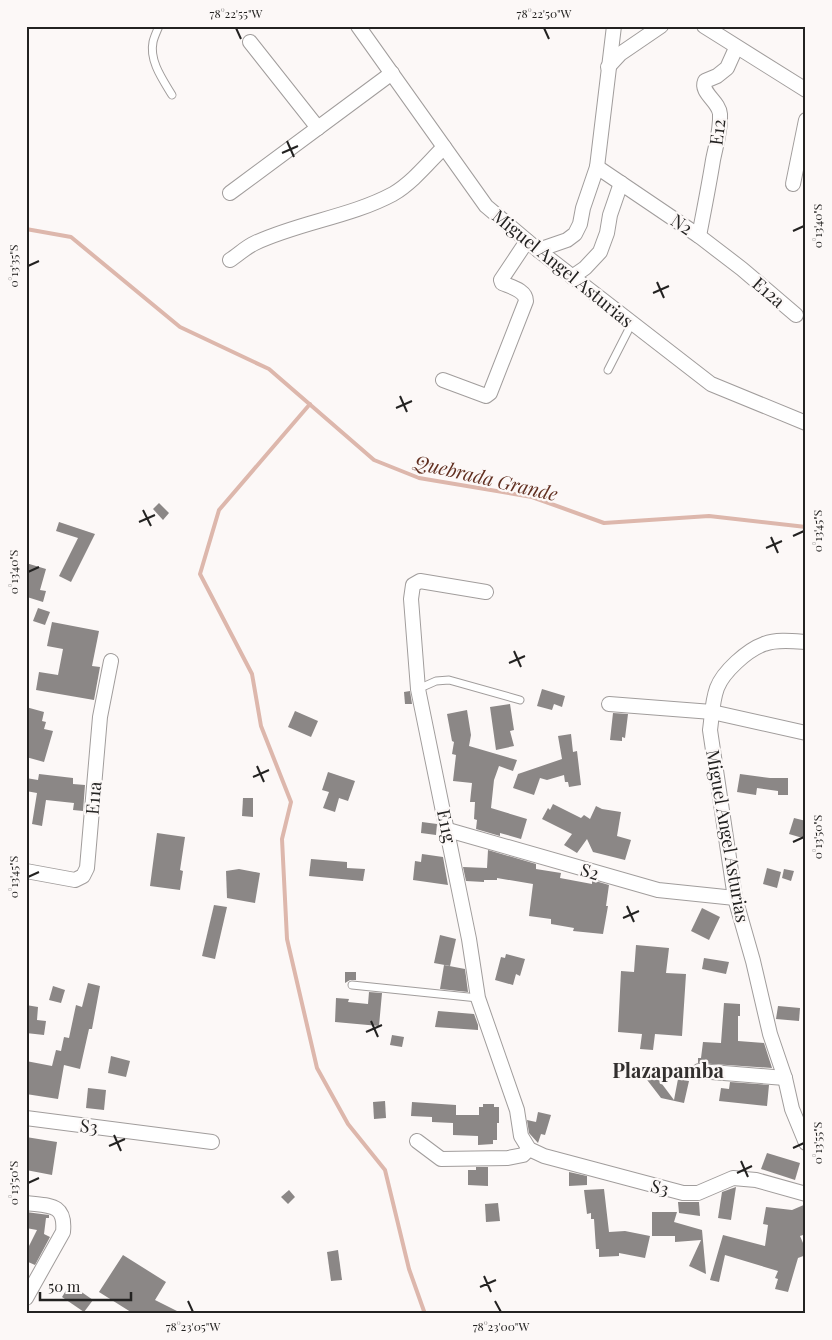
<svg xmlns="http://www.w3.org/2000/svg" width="832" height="1340" viewBox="0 0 832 1340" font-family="'Playfair Display',serif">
	<rect width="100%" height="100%" fill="#fcf8f7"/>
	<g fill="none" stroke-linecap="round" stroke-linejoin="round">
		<g stroke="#ddb7ac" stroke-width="4">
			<path d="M26 229 71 237 180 327 269 369 374 460 419 478 532 497 604 523 709 516 806 527"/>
			<path d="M310 404 219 510 200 574 252 674 261 726 291 802 282 839 287 939 317 1068 348 1124 385 1170 409 1269 425 1314"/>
		</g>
	</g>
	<g fill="#8b8786">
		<path d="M159 503 169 513 163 520 153 509Z"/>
		<path d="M59 522 95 534 71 582 59 576 78 538 56 531Z"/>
		<path d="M26 563 46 569 40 590 46 591 43 602 27 597 29 591 26 590Z"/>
		<path d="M38 608 50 612 45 625 33 621Z"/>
		<path d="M52 622 99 631 92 666 100 667 94 700 36 690 39 672 58 675 63 649 47 646Z"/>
		<path d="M542 689 565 696 562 707 554 704 552 710 537 706Z"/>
		<path d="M410 691 412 704H405L404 692Z"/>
		<path d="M510 704 514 730 510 731 514 746 496 750 490 707Z"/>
		<path d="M26 707 44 712 42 721 46 722 44 729 53 731 44 762 26 757Z"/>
		<path d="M467 710 471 735 469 746 517 760 513 771 499 766 494 780 491 808 527 819 521 839 500 833V836L476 829 477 820 474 819 475 802H470L472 783 453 781 456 755 452 754 454 742 452 741 447 714Z"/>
		<path d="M295 711 318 721 311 737 288 727Z"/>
		<path d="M613 713 628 714 625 738 622 737V741L610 740Z"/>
		<path d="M571 734 573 752 577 751 581 785 569 787 568 782H565L564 775 547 780 540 778 534 795 513 788 518 774 562 759 558 736Z"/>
		<path d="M328 772 355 781 348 801 339 798 335 812 323 808 329 792 322 790Z"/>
		<path d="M39 774 73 778V784L85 785 83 811 73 810 74 803 46 800 42 826 32 824 37 793 26 791V778L38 780Z"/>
		<path d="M740 774 770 778H788V795H778V791L757 788 756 795 737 792Z"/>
		<path d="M243 798H253V817L242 816Z"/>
		<path d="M553 804 581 818 584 815 590 819 596 806 602 809 621 812 617 836 631 840 625 860 593 852 587 839 577 853 564 845 572 834 542 819 548 808 550 810Z"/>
		<path d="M794 818 806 821V839L789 834Z"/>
		<path d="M422 822 437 824 436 835 421 833Z"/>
		<path d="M157 833 185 837 180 870 183 871 180 890 150 886Z"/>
		<path d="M488 850 536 864V869L561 873 560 878 592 884V880L609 885 606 906H608L603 934 573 931 574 928 551 924V919L529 916 533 884 497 878V880H484V882L466 881 463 867 487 868Z"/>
		<path d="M422 854 443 857 448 885 413 880 415 861 421 862Z"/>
		<path d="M311 859 347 862V868L365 869 363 881 309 876Z"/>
		<path d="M767 868 781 872 777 888 763 884Z"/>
		<path d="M239 869 260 873 255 903 227 898 226 871Z"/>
		<path d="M784 869 794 871 791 881 782 878Z"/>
		<path d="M214 905 227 907 215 959 202 956Z"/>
		<path d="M702 908 720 917 709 940 691 931Z"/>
		<path d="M440 935 456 939 450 966 434 963Z"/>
		<path d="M636 945 669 948 666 973 686 974 682 1036 655 1034 653 1050 640 1049 642 1034 618 1032 621 971 634 972Z"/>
		<path d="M506 954 525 959 520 976 516 974 513 985 495 980 501 957 505 958Z"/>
		<path d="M704 958 729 962 726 974 702 969Z"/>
		<path d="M444 965 465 969 468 992 440 989Z"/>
		<path d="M345 972H356V980H350L345 983Z"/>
		<path d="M88 983 100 986 92 1029H89L80 1069 64 1065 58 1099 26 1094V1061L52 1066 56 1050 61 1051 64 1037 69 1038 76 1005 82 1007Z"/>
		<path d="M53 986 65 990 61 1003 49 1000Z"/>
		<path d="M369 992 382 993 379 1026 335 1022 336 998 349 999 348 1002 368 1004Z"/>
		<path d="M724 1003 740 1004V1016H738V1041L764 1043 772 1068 698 1063V1058H701L703 1042 721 1043Z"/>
		<path d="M26 1005 38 1007 37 1020 46 1021 44 1035 26 1033Z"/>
		<path d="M778 1006 800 1008 799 1021 776 1019Z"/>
		<path d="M438 1011 474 1014 478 1025V1030L435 1027Z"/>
		<path d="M392 1035 404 1037 402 1047 390 1045Z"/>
		<path d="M111 1056 130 1061 126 1077 108 1073Z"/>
		<path d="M651 1066 659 1080 674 1100 678 1079 689 1081 684 1103 661 1098 641 1072Z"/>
		<path d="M730 1082 769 1085 767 1106 719 1101 721 1088 729 1089Z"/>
		<path d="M88 1088 106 1090 104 1110 86 1108Z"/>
		<path d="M385 1101 386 1118 374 1119 373 1102Z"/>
		<path d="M412 1102 456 1105V1115H479V1107H483V1104H494V1107H499V1123H497V1140H493V1144L478 1145V1136L453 1135V1123L432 1122V1117L411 1116Z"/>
		<path d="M538 1112 551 1115 545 1135 541 1134 538 1143 529 1133 527 1120 536 1122Z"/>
		<path d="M26 1137 57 1142 52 1175 26 1170Z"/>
		<path d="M767 1153 800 1163 795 1180 761 1169Z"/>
		<path d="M476 1167H488V1186L468 1185V1170H476Z"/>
		<path d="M569 1172 587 1176V1185L569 1186Z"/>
		<path d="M736 1187 731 1220 718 1218 722 1192Z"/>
		<path d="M604 1189 609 1232 625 1231 650 1236 645 1258 619 1253V1256L599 1257V1249H596L594 1219H591V1213L587 1214 584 1190Z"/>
		<path d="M289 1190 295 1197 288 1204 281 1197Z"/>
		<path d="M678 1202H699L700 1216 679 1213Z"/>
		<path d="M498 1203 500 1221 486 1222 485 1204Z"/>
		<path d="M806 1204V1234L800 1236 806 1250V1255L798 1258 788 1292 775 1289 778 1279 775 1278 778 1271 725 1255 719 1282 710 1280 723 1235 765 1246 768 1225 763 1224 766 1207 792 1210Z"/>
		<path d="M26 1212 49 1215V1218H46L44 1234 50 1237 35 1265 26 1261V1252L37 1230 26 1228Z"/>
		<path d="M652 1212H677L674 1222 702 1230 706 1274 689 1266 701 1240 675 1242V1236H652Z"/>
		<path d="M338 1250 342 1280 331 1281 327 1252Z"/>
		<path d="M123 1255 166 1282 155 1300 183 1314H134L99 1292Z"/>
		<path d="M70 1284 93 1300 84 1312 62 1297Z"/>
	</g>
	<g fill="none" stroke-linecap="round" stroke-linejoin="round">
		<g stroke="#a19d9c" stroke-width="9">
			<g id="service">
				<path d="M159 26C157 31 154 37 153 42 149 61 163 80 172 95"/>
				<path d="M608 370 632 323"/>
				<path d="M418 689 436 681 449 680 520 700"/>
				<path d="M352 985 478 998"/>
			</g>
		</g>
		<g stroke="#a19d9c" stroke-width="16">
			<g id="minor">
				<path d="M358 26 486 206 538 250 711 384 806 423"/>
				<path d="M704 26 806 90"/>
				<path d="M250 42 318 128"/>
				<path d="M608 67 620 54 661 26"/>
				<path d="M597 167 699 236 742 269 796 315"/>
				<path d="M793 184 806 120"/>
				<path d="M230 193 392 73"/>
				<path d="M699 236C704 210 709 185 713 160 716 145 721 129 720 114 719 101 700 93 705 81L717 76 727 68 736 48"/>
				<path d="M538 250 567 240 575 234 580 224 583 208 597 167 614 26"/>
				<path d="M230 260C238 255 246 247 255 243 300 222 350 217 393 194 413 182 428 163 444 147"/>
				<path d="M572 277 585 268 600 252 607 233 610 215 621 183"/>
				<path d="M443 380 486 396 490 393 526 301C526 290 511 287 502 283L501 280 527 241"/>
				<path d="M486 592 420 581 413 585 411 599 418 689 469 939 478 998 517 1110 521 1136 529 1149 544 1156 683 1193H698L733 1178 756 1180 806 1194"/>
				<path d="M806 642C793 641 776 639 764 644 747 650 723 672 717 688 712 702 712 716 710 730L735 898 753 961 770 1034 785 1078 792 1109 806 1143"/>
				<path d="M609 704 712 712 806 733"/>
				<path d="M448 830 658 890 735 898"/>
				<path d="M26 871 75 880 83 876 87 868 100 717 111 661"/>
				<path d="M699 1071 785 1078"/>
				<path d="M26 1118 212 1142"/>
				<path d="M417 1141 441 1159 508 1158 523 1155 529 1149"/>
				<path d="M26 1203C49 1206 66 1203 63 1232L26 1298"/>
			</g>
		</g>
		<use href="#service" stroke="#fff" stroke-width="7"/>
		<use href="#minor" stroke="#fff" stroke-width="14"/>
	</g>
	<path fill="none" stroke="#232221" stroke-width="2" d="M236 28 241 39M544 28 549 39M287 141 294 157M282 153 298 146M793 231 804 226M28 266 39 261M657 282 664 298M653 293 669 286M400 396 407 412M396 408 412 401M143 510 151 526M139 522 155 515M793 536 804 531M771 537 778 553M766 548 782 541M28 572 39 567M514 651 521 667M509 663 525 656M257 766 264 782M253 777 269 770M793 842 804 837M28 877 39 872M627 906 634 922M623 918 639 911M371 1021 378 1037M366 1032 382 1025M114 1135 121 1151M109 1146 125 1139M793 1148 804 1143M741 1161 748 1177M737 1173 752 1166M28 1183 39 1178M484 1276 491 1292M480 1287 496 1280M188 1301 193 1312M495 1301 501 1312"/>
	<g text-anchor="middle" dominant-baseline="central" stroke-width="4.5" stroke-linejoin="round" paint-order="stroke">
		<g font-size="18" fill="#232221" stroke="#fcf8f7">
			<text transform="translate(717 132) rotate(-83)">E12</text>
			<text transform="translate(682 224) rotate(34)">N2</text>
			<text transform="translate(563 268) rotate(39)">Miguel Angel Asturias</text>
			<text transform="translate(769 292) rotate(41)">E12a</text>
			<text transform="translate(93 798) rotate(-85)">E11a</text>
			<text transform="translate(447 826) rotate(78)">E11g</text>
			<text transform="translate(728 836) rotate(80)">Miguel Angel Asturias</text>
			<text transform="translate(590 871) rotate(16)">S2</text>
			<text transform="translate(89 1126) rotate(7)">S3</text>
			<text transform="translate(660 1187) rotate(15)">S3</text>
		</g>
		<g font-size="19" font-style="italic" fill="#612f20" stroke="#fcf8f7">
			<text transform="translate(486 477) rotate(13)">Quebrada Grande</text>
		</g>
		<g font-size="20" font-weight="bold" fill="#322f2e" stroke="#fcf8f7">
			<text x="668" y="1069">Plazapamba</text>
		</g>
	</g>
	<rect width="832" height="1340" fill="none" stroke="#fcf8f7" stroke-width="55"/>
	<path d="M40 1292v8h91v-8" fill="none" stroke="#232221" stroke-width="2.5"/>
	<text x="48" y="1292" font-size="15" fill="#232221" stroke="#fcf8f7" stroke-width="4" paint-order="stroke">50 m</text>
	<rect x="28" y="28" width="776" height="1284" fill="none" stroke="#232221" stroke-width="2"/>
	<g font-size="12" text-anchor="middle" fill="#232221">
		<text x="236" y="18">78°22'55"W</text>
		<text x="544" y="18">78°22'50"W</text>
		<text transform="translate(818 226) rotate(-90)" y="4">0°13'40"S</text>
		<text transform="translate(14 266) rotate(-90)" y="4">0°13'35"S</text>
		<text transform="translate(818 531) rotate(-90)" y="4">0°13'45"S</text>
		<text transform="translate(14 572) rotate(-90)" y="4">0°13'40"S</text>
		<text transform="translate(818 837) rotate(-90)" y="4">0°13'50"S</text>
		<text transform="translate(14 877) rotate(-90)" y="4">0°13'45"S</text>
		<text transform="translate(818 1143) rotate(-90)" y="4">0°13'55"S</text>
		<text transform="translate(14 1183) rotate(-90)" y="4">0°13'50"S</text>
		<text x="193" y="1331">78°23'05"W</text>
		<text x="501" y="1331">78°23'00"W</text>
	</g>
</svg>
